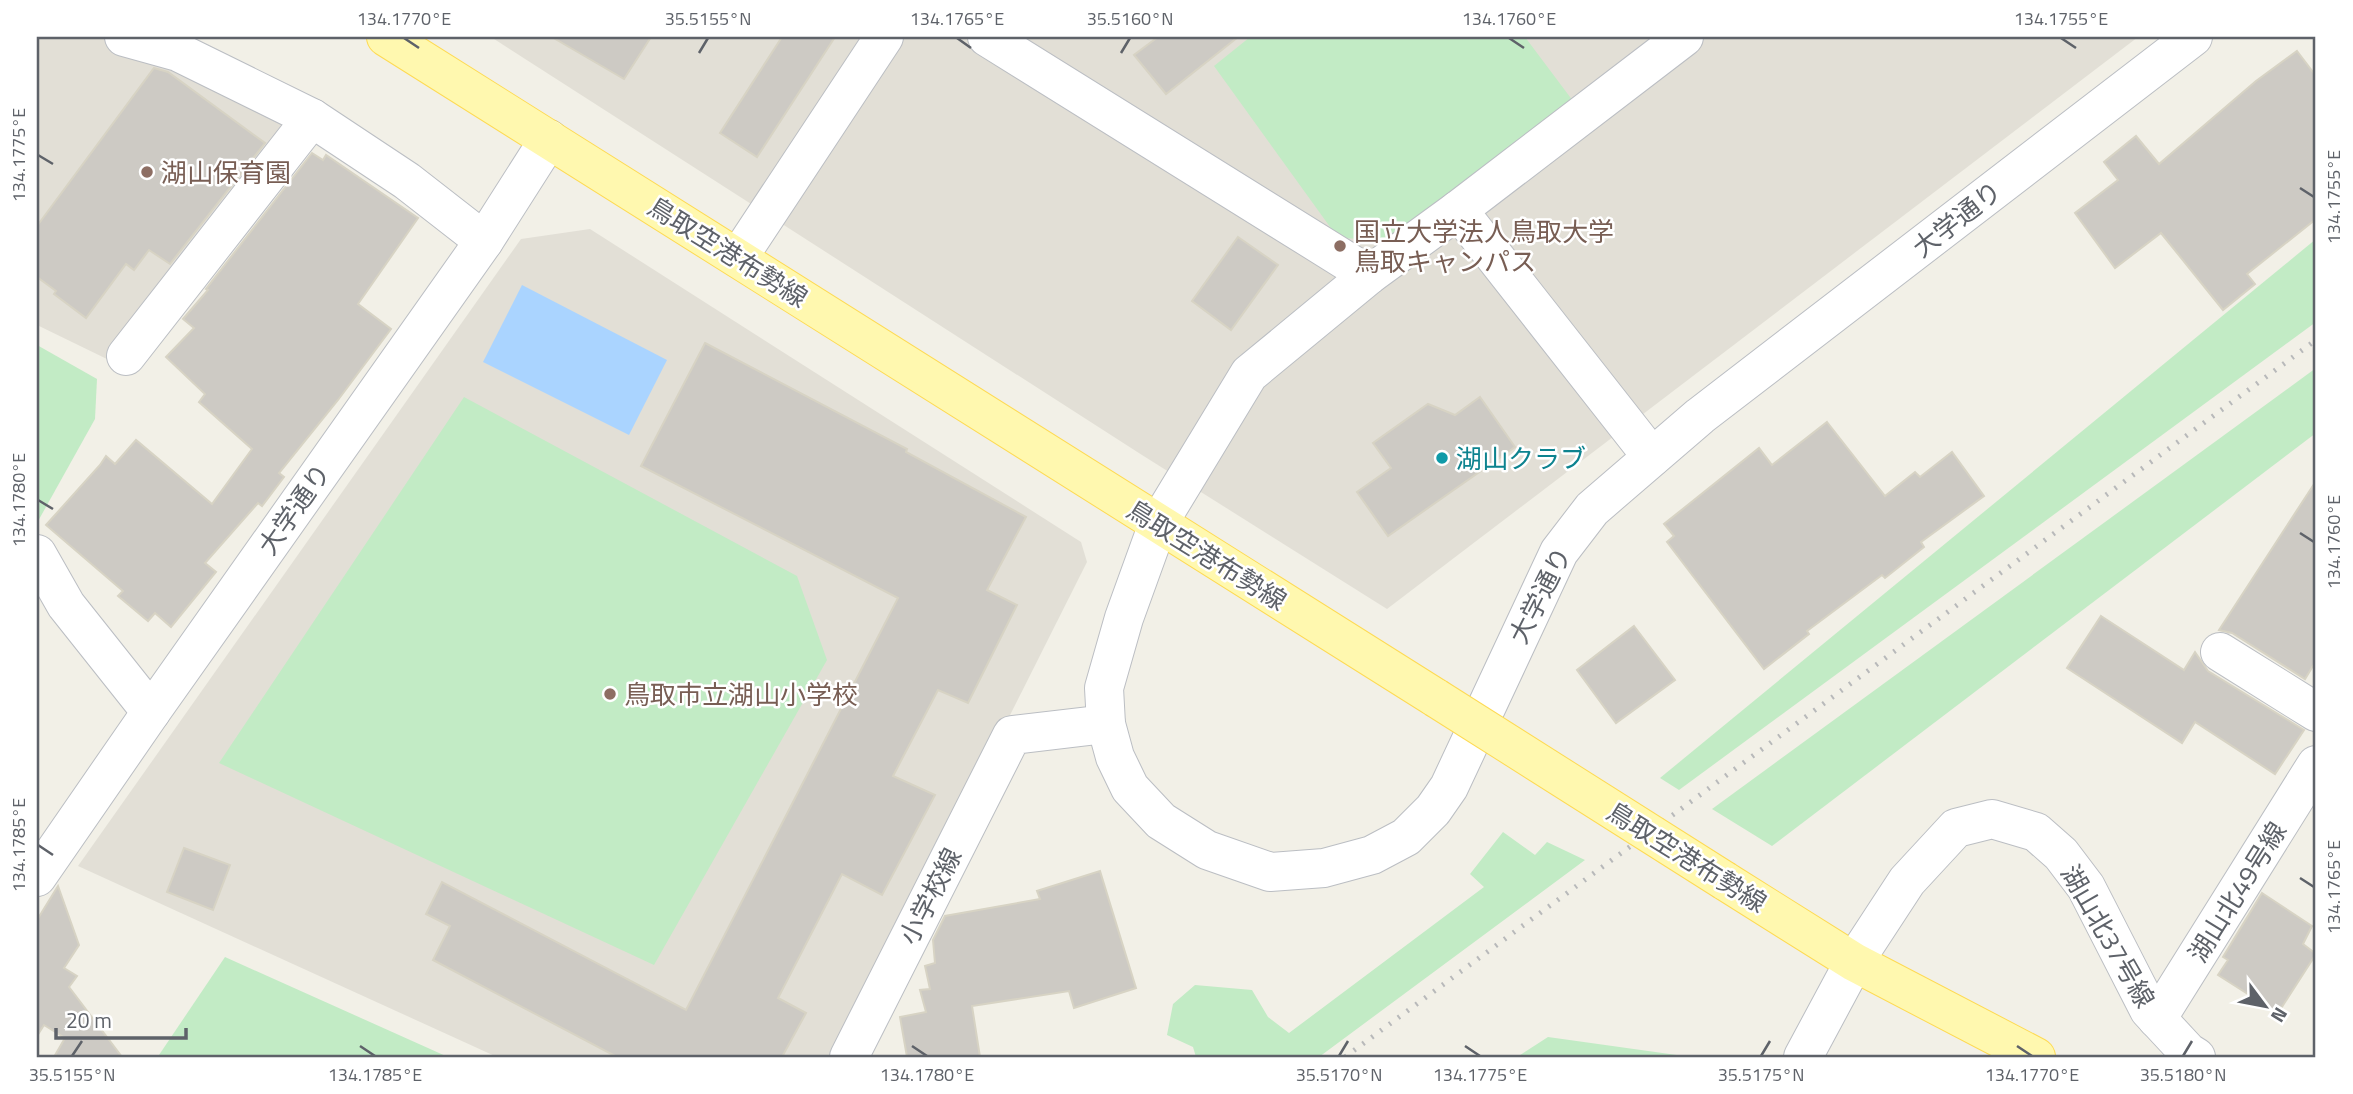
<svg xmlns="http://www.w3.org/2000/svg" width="2353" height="1094" viewBox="0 0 2353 1094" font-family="'Titillium Web','Noto Sans JP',sans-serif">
	<rect width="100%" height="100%" fill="#f2f0e7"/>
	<g fill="#e2dfd6">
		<path d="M38 37H99L173 60 298 120 111 361 37 325V39Z"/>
		<path d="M491 37H2138L1387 609 1142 455Z"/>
		<path d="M590 229 1081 542 1087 562 838 1057H497L78 866 521 239Z"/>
	</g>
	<g fill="#c2ebc5">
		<path d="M1250 37H1525L1573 101 1391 240 1338 238 1214 66Z"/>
		<path d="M2316 239V322L1679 790 1660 778Z"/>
		<path d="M37 345 97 379 95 419 37 523Z"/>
		<path d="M2316 368V433L1772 846 1712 809Z"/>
		<path d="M464 397 797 576 827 660 654 965 219 763Z"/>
		<path d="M1503 832 1535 855 1547 842 1585 860 1319 1057H1196L1193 1047 1167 1035 1173 1004 1195 985 1252 990 1268 1017 1289 1033 1484 887 1470 874Z"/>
		<path d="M225 957 448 1057H161L159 1055Z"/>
		<path d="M1548 1037 1691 1057H1517Z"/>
	</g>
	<path fill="#aad4ff" d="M522 285 667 360 629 435 483 362Z"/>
	<g fill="#cdcac4" stroke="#d7d3c4" stroke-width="2">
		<path d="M552 37H651L624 79Z"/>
		<path d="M782 37H835L757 157 720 133Z"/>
		<path d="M1158 37H1238L1166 94 1134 55Z"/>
		<path d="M2297 51 2316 76V219L2247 274 2255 284 2223 310 2161 233 2115 268 2075 213 2118 180 2104 162 2136 136 2159 164 2256 81Z"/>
		<path d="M154 68 168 72 265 143 170 264 149 250 134 270 126 264 86 318 54 294 56 291 37 277V226Z"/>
		<path d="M312 153 323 160 326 155 418 218 358 304 391 329 338 400 279 473 284 477 262 506 258 503 205 563 216 572 171 627 155 613 148 621 118 596 123 591 46 525 100 465 106 456 115 464 136 440 212 504 252 449 199 402 205 394 166 357 194 328 183 319 208 290 206 289Z"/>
		<path d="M1238 237 1278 265 1231 330 1192 301Z"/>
		<path d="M705 343 907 449 906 452 1026 517 987 590 1017 605 968 703 938 690 893 776 935 795 882 895 842 874 778 998 806 1013 782 1057H617L433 960 450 926 426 914 442 882 686 1010 898 598 641 466Z"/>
		<path d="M1480 397 1515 447 1388 536 1357 492 1391 468 1373 443 1428 404 1455 415Z"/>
		<path d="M1827 422 1885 496 1915 472 1920 477 1952 452 1984 496 1921 542 1924 547 1885 578 1882 575 1807 631 1809 634 1764 669 1667 542 1674 536 1664 524 1759 448 1772 465Z"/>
		<path d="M2316 481V661L2305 679 2232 633 2219 630Z"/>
		<path d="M2101 616 2184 670 2195 652 2208 671 2304 730 2275 774 2195 722 2182 743 2067 668Z"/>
		<path d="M1634 626 1675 680 1616 723 1577 670Z"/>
		<path d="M184 848 230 865 213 910 167 892Z"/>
		<path d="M1100 871 1136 988 1074 1008 1069 991 972 1006 980 1057H907L900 1017 926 1012 920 990 930 989 925 966 935 963 933 940 945 916 1040 899 1037 891Z"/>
		<path d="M58 886 79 945 64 968 77 976 69 987 122 1057H54L65 1038 44 1025 37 1036V920Z"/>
		<path d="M2262 893 2312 926 2303 944 2316 954 2278 1013 2218 975 2228 960 2223 957Z"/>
	</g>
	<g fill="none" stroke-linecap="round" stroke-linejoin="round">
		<g stroke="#bbbec3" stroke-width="40">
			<g id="minor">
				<path d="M124 37 178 52 312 118 407 181 484 241"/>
				<path d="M987 37 1369 275"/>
				<path d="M1684 37 1458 210 1369 275 1249 374 1158 524 1124 618 1104 688 1106 724 1115 757 1130 788 1161 821 1207 850 1270 872 1324 868 1372 855 1406 837 1433 810 1449 787 1559 552 1592 509 1700 416 2193 37"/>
				<path d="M1458 210 1652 457"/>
				<path d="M738 258 884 37"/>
				<path d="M126 356 312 118"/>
				<path d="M37 554 66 605 151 712"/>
				<path d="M2220 652 2316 712"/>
				<path d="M37 877 151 712 484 241 549 139"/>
				<path d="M2157 1019 2316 765"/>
				<path d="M849 1057 1012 735 1106 724"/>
				<path d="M1803 1057 1854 962 1907 881 1956 828 1992 819 2036 832 2061 854 2086 887 2149 1010 2188 1052 2196 1057"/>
			</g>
		</g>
		<g stroke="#feda53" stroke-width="40">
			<g id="major">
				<path d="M386 37 1436 698"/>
				<path d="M1725 881 1854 962 2036 1057"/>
			</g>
		</g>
		<use href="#minor" stroke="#fff" stroke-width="38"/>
		<use href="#major" stroke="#fff8af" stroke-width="38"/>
		<path stroke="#b8b9ba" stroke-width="5" stroke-dasharray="2 9" stroke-linecap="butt" d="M1345 1057 2316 340"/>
		<g stroke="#feda53" stroke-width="40" stroke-linecap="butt">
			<path id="major-bridge" d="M1436 698 1725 881"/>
		</g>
		<use href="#major-bridge" stroke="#fff8af" stroke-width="38"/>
	</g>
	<path fill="none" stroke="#5e6269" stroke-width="2.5" d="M404 38 419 48M957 38 971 48M1509 38 1524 48M2061 38 2076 48M699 53 708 38M1121 53 1130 38M38 155 53 164M2300 188 2314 197M38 500 53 509M2300 533 2314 542M38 845 53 855M2300 878 2314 887M360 1046 375 1056M912 1046 927 1056M1465 1046 1480 1056M2017 1046 2032 1056M72 1056 82 1041M1339 1056 1348 1041M1761 1056 1770 1041M2183 1056 2192 1041"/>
	<g fill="#8d6e63" stroke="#fff" stroke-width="2.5">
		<circle cx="147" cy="172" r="7"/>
		<circle cx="1340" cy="246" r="7"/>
		<circle cx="610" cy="694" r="7"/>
	</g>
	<circle fill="#0f9aa8" stroke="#fff" stroke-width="2.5" cx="1442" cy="458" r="7"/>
	<g text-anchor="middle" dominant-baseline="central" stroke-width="5" stroke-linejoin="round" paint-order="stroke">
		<g font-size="26" fill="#785e54" stroke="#fff" text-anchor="start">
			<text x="161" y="172">湖山保育園</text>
			<text x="1354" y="231">国立大学法人鳥取大学<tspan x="1354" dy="30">鳥取キャンパス</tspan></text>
			<text x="624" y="694">鳥取市立湖山小学校</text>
		</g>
		<g font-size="26" fill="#5e6269" stroke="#fff">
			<text transform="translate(1957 219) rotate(-38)">大学通り</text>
			<text transform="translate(728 252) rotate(32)">鳥取空港布勢線</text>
			<text transform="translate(294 509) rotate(-55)">大学通り</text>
			<text transform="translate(1207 555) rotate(32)">鳥取空港布勢線</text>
			<text transform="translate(1540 595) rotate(-63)">大学通り</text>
			<text transform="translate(1687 857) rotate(32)">鳥取空港布勢線</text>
			<text transform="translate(2237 892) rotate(-58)">湖山北49号線</text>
			<text transform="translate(930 896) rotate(-63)">小学校線</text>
			<text transform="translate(2108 936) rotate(60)">湖山北37号線</text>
		</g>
		<g font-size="26" fill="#0d838f" stroke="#fff" text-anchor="start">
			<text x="1456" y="458">湖山クラブ</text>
		</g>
	</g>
	<rect width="2353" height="1094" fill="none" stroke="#ffffff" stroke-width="77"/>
	<g transform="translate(2265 1006) rotate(122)" stroke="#ffffff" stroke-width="5" paint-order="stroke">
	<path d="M0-5L12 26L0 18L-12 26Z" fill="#5e6269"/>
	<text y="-10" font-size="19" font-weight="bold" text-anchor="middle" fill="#5e6269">N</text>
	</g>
	<path d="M56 1028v10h130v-10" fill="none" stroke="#5e6269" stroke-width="3.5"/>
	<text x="66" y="1028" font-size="21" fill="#5e6269" stroke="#ffffff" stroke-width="5" paint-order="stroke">20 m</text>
	<rect x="38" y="38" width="2276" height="1018" fill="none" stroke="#5e6269" stroke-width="2.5"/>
	<g font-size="18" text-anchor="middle" fill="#5e6269">
		<text x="404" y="25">134.1770°E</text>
		<text x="708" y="25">35.5155°N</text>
		<text x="957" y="25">134.1765°E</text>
		<text x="1130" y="25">35.5160°N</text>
		<text x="1509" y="25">134.1760°E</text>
		<text x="2061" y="25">134.1755°E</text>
		<text transform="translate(19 155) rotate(-90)" y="6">134.1775°E</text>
		<text transform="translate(2334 197) rotate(-90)" y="6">134.1755°E</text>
		<text transform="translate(19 500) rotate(-90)" y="6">134.1780°E</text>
		<text transform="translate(2334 542) rotate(-90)" y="6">134.1760°E</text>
		<text transform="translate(19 845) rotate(-90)" y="6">134.1785°E</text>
		<text transform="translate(2334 887) rotate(-90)" y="6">134.1765°E</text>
		<text x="72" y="1081">35.5155°N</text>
		<text x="375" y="1081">134.1785°E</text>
		<text x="927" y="1081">134.1780°E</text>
		<text x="1339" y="1081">35.5170°N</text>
		<text x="1480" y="1081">134.1775°E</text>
		<text x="1761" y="1081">35.5175°N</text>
		<text x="2032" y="1081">134.1770°E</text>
		<text x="2183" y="1081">35.5180°N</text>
	</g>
</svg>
